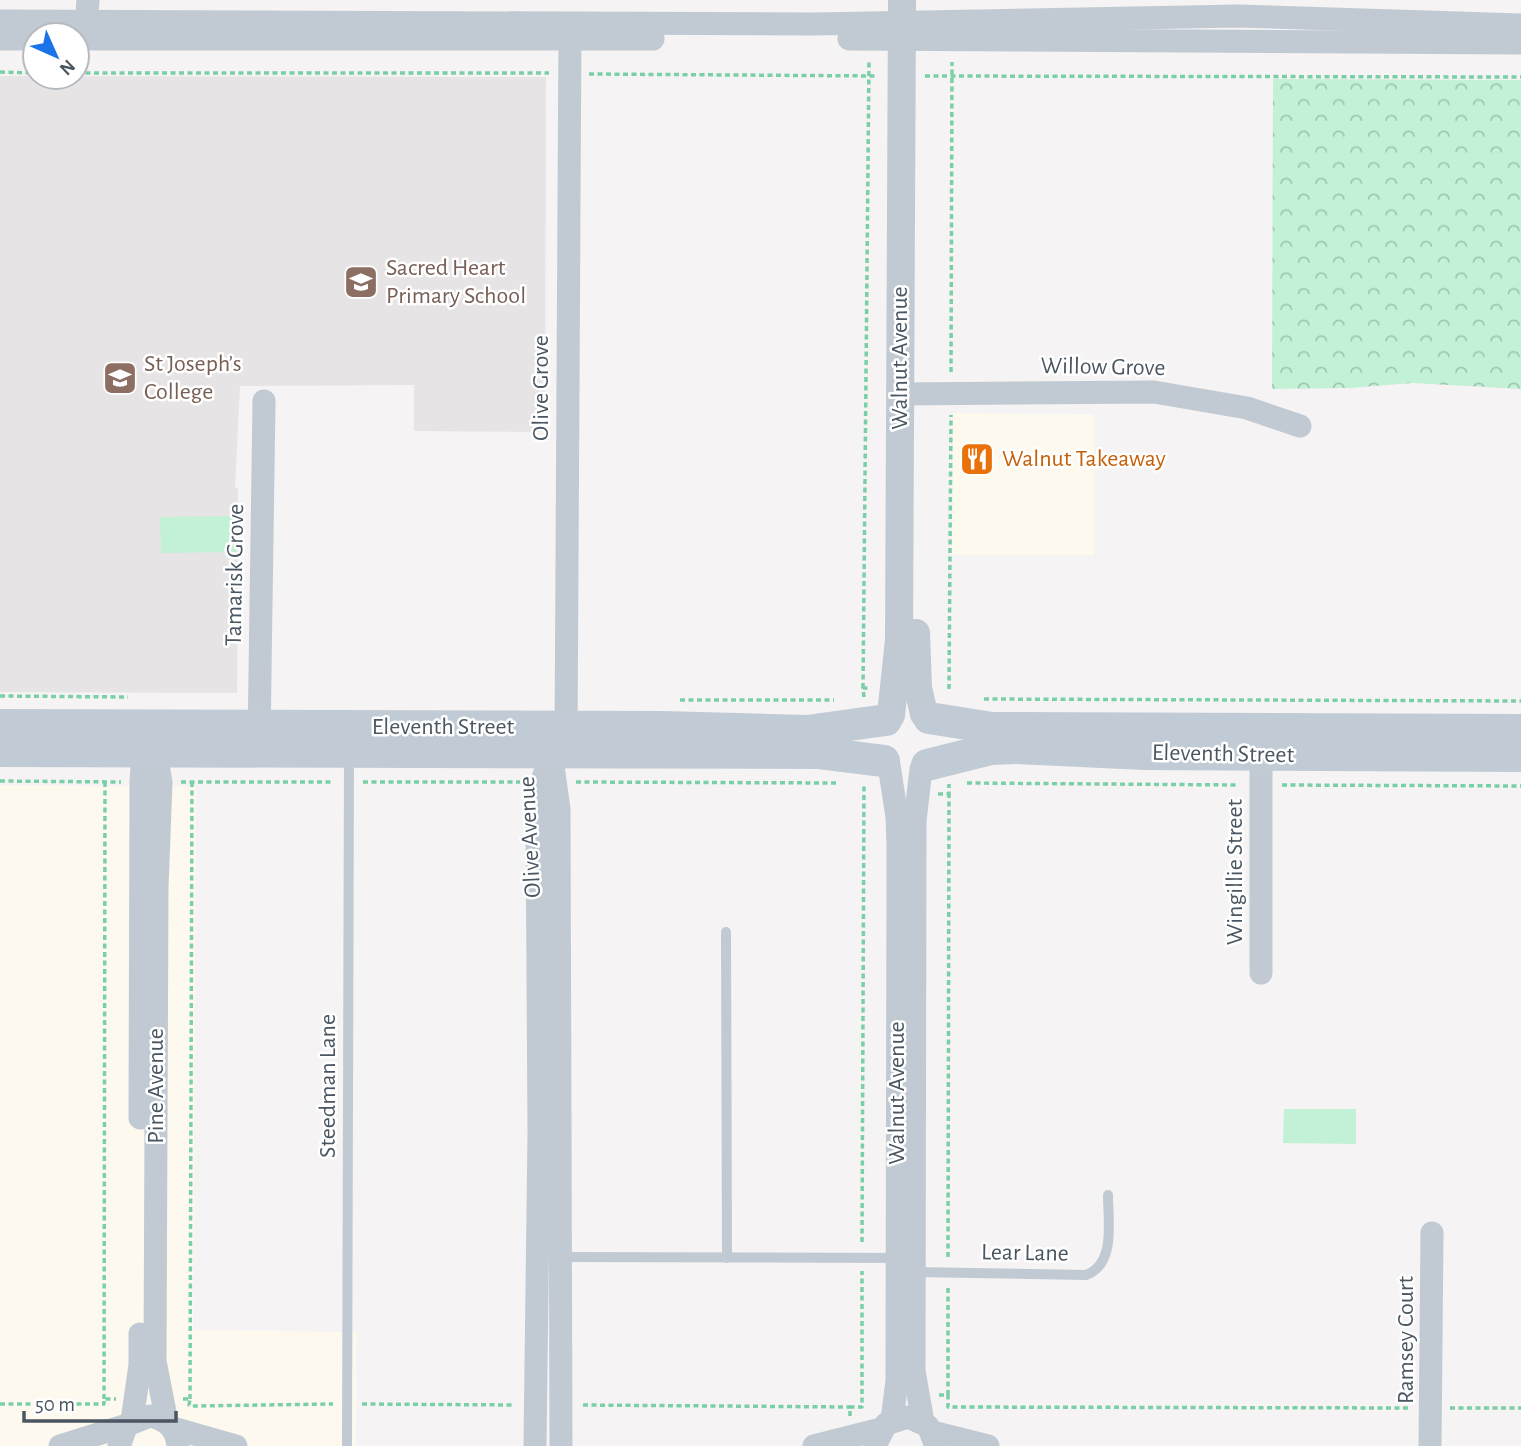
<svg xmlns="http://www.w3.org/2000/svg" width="1521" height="1446" viewBox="0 0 1521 1446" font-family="'Alegreya Sans',sans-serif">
	<defs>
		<pattern id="park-crowns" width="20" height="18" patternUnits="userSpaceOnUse" patternTransform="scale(1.75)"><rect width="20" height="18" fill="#c3f1d5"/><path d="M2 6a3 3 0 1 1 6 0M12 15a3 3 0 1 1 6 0" fill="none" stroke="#a0c6b0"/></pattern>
	</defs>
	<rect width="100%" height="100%" fill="#f5f3f3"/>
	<g fill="#fdf9ef">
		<path d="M953 413 1094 414V555H952Z"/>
		<path d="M0 785 196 787 193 1330 357 1332 356 1446H0Z"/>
	</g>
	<path fill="#e6e4e5" d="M0 76 546 77 545 432 414 431V385L240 386 235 488 238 489 237 693 0 692Z"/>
	<g fill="#c3f1d5">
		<path d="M237 516 236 552 161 553 160 517Z"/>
		<path d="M1284 1109H1356V1144L1283 1143Z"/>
	</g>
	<path fill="url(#park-crowns)" d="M1273 79 1521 80V389L1412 383 1350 388 1272 389Z"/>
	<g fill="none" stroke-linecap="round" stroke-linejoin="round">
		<g stroke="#7ad0a6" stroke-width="3.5" stroke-dasharray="5 3.5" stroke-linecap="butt">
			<path d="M0 72 35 73"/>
			<path d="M77 73H549"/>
			<path d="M589 74 878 76"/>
			<path d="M925 76 1521 77"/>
			<path d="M951 372 952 62"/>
			<path d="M863 688 869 60"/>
			<path d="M949 689 951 415"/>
			<path d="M0 696 128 697"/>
			<path d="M864 697 863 688H871"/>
			<path d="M984 699 1521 701"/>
			<path d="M680 700H834"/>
			<path d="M0 781 121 782"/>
			<path d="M181 782H334"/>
			<path d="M363 782H520"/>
			<path d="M576 782 838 783"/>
			<path d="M967 783 1239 785"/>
			<path d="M1282 785 1521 786"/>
			<path d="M938 794H949V784"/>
			<path d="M862 1242 864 785"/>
			<path d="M948 1257 949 794"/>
			<path d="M939 1395H948V1407L1410 1408"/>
			<path d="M948 1395V1286"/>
			<path d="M104 1399 105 781"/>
			<path d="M183 1399H190L189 1405 195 1406 333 1404"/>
			<path d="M190 1399 192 782"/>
			<path d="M0 1404H104V1399H116"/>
			<path d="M362 1404 515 1405"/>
			<path d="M583 1405 850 1407"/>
			<path d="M1450 1408H1521"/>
			<path d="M850 1416V1407H862V1271"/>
		</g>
		<g stroke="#c1cad2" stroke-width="10">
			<path d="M726 932 727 1258"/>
			<path d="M560 1257 896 1258"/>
			<path d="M914 1272 1086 1275C1116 1264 1108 1222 1108 1195"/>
			<path d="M347 1446 349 756"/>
		</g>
		<g stroke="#c1cad2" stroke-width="23">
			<path d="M0 21 815 24 1238 16 1521 25"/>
			<path d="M85 36 88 0"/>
			<path d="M0 39H35"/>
			<path d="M77 39H653"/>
			<path d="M849 39 1521 43"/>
			<path d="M900 394 1154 392 1247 408 1300 426"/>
			<path d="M259 741 264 401"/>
			<path d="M566 741 570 26"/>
			<path d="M150 751 158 766 161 782 157 888 155 1361 167 1422"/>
			<path d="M552 759 559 809 561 1446"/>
			<path d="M889 765 897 817 898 848 897 1381 892 1420"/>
			<path d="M921 769 915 821 914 1371 923 1422"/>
			<path d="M1261 973V742"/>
			<path d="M140 1118 141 782 142 767 150 751"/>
			<path d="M132 1421 140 1365V1334"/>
			<path d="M173 1428 236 1446"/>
			<path d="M932 1432 988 1446"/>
			<path d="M60 1446 127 1425"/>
			<path d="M119 1446 127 1425 150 1416C167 1420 176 1428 178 1446"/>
			<path d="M535 1446 539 1133 537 816 542 781 551 753"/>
			<path d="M814 1446 881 1429"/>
			<path d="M875 1446 886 1424 908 1417 928 1426 936 1446"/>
			<path d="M1430 1446 1432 1233"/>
		</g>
		<g stroke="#c1cad2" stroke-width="28">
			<path d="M916 633 918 688 924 714"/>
			<path d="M891 715 899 640 902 0"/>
		</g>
		<g stroke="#c1cbd6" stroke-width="32">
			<path d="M929 718 992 728 1521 730"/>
			<path d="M0 725 663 727 807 731 886 720"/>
			<path d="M0 751 819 753 884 761"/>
			<path d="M927 765 991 749 1016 748 1144 754 1521 756"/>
		</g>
	</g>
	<defs>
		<g id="school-square" transform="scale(1.75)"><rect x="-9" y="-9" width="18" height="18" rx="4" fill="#8d6e63" stroke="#fff"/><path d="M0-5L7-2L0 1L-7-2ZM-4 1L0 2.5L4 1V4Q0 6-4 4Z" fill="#fff"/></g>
		<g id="restaurant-square" transform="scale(1.75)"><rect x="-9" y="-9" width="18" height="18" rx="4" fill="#e8710a" stroke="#fff"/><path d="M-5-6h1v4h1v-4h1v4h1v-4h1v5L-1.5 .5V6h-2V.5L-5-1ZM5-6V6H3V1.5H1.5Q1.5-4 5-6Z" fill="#fff"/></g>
	</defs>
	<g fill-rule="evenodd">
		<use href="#school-square" x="361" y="282"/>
		<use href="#school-square" x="120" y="378"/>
		<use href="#restaurant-square" x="977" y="459"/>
	</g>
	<g text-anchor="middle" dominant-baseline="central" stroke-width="5" stroke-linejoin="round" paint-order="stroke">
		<g font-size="24" fill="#785e54" stroke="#fff" text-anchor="start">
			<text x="386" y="268">Sacred Heart<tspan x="386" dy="28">Primary School</tspan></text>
			<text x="144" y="364">St Joseph’s<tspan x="144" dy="28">College</tspan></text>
		</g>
		<g font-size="24" fill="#4a5661" stroke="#fff">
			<text transform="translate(900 358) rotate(-90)">Walnut Avenue</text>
			<text transform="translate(1103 367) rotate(1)">Willow Grove</text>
			<text transform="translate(541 388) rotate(-90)">Olive Grove</text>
			<text transform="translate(235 575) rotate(-89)">Tamarisk Grove</text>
			<text x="443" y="727">Eleventh Street</text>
			<text transform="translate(1223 754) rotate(1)">Eleventh Street</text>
			<text transform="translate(530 837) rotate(-93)">Olive Avenue</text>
			<text transform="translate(1235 872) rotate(-90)">Wingillie Street</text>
			<text transform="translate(156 1086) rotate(-90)">Pine Avenue</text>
			<text transform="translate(328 1086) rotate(-90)">Steedman Lane</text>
			<text transform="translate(897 1093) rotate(-90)">Walnut Avenue</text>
			<text transform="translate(1025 1253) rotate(1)">Lear Lane</text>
			<text transform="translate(1406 1340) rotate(-90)">Ramsey Court</text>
		</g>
		<g font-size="24" fill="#c56008" stroke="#fff" text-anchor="start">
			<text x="1002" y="459">Walnut Takeaway</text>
		</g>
	</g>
	<g transform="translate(56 56) rotate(135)"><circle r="33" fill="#ffffff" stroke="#b7bbc0" stroke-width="2"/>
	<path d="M0-5L12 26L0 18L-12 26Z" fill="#1a73e8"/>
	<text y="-10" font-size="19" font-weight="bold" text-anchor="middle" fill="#4a5661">N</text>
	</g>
	<path d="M24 1411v10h152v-10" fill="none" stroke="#4a5661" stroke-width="3.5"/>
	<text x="35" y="1411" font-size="21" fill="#4a5661" stroke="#ffffff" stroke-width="5" paint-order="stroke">50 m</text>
</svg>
